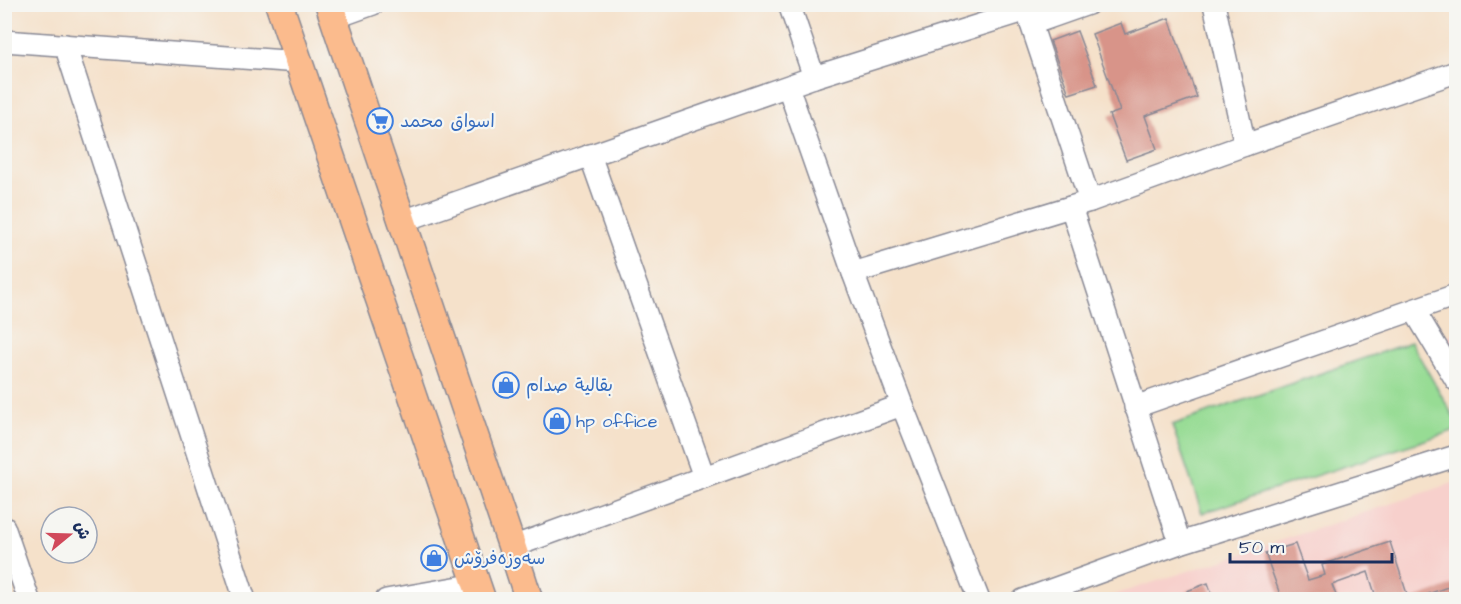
<svg xmlns="http://www.w3.org/2000/svg" width="1461" height="604" viewBox="0 0 1461 604" font-family="'Architects Daughter','Playpen Sans Arabic',sans-serif">
	<rect width="100%" height="100%" fill="#f6f6f2"/>
	<filter id="ink" filterUnits="userSpaceOnUse"><feTurbulence type="fractalNoise" baseFrequency=".0167" numOctaves="2"/><feDisplacementMap in="SourceGraphic" scale="12" xChannelSelector="R" yChannelSelector="G"/><feConvolveMatrix kernelMatrix="1 2 1 2 8 2 1 2 1" color-interpolation-filters="sRGB"/></filter>
	<filter id="wash" filterUnits="userSpaceOnUse"><feTurbulence type="fractalNoise" baseFrequency=".008" numOctaves="4" result="noise"/><feDisplacementMap in="SourceGraphic" scale="24" xChannelSelector="R" yChannelSelector="G"/><feGaussianBlur stdDeviation="1.35" result="paint"/><feColorMatrix in="noise" values="0 0 0 0 0 0 0 0 0 0 0 0 0 0 0 0 0 1.4 0 .05"/><feComposite in="paint" operator="in"/></filter>
	<g filter="url(#wash)">
		<rect width="100%" height="100%" fill="#f5e1ca"/>
		<g fill="#f7d0cc">
			<path d="M1456 333V359L1443 338Z"/>
			<path d="M1456 482V599L1098 600 1226 559Z"/>
		</g>
		<path fill="#97dc94" stroke="#598679" stroke-width="1.5" d="M1411 342 1456 421V430L1202 513 1172 425Z"/>
		<g id="blocks">
			<g fill="#d89489">
				<path d="M1169 18 1197 97 1145 116 1157 149 1126 160 1109 115 1120 111 1092 34 1121 23 1125 34Z"/>
				<path d="M1077 31 1097 85 1069 94 1050 41Z"/>
				<path d="M1390 542 1409 600H1377L1368 572 1332 585 1338 600H1282L1265 553 1295 544 1308 580 1325 575 1322 565Z"/>
				<path d="M1208 583 1214 600H1190L1187 591Z"/>
				<path d="M1456 584V600H1414V599Z"/>
			</g>
		</g>
	</g>
	<g filter="url(#ink)">
		<use href="#blocks" fill-opacity="0" stroke="#888894" stroke-width="1.5"/>
		<g fill="none" stroke-linecap="round" stroke-linejoin="round">
			<g stroke="#888894" stroke-width="24">
				<g id="minor">
					<path d="M789 4 814 77"/>
					<path d="M1026 4 1031 24 1090 201"/>
					<path d="M1214 4 1245 145"/>
					<path d="M334 18 373 4"/>
					<path d="M1031 24 1088 4"/>
					<path d="M4 41 299 62"/>
					<path d="M65 45 245 600"/>
					<path d="M788 87 853 273 902 405 979 600"/>
					<path d="M590 155 704 477"/>
					<path d="M1071 207 1180 543"/>
					<path d="M403 221 814 77 1027 10"/>
					<path d="M853 273 1090 201 1245 145 1456 72"/>
					<path d="M1414 310 1456 380"/>
					<path d="M1135 407 1456 295"/>
					<path d="M4 527 29 600"/>
					<path d="M512 547 902 405"/>
					<path d="M386 600 477 584"/>
					<path d="M1023 600 1180 543 1456 456"/>
				</g>
			</g>
			<g stroke="#888894" stroke-width="30">
				<g id="major">
					<path d="M279 4 482 600"/>
					<path d="M329 4 512 547 529 600"/>
				</g>
			</g>
			<use href="#minor" stroke="#fff" stroke-width="21"/>
			<use href="#major" stroke="#fbbb8d" stroke-width="27"/>
		</g>
	</g>
	<defs>
		<g id="supermarket-ring" transform="scale(1.35)"><circle r="9.5" fill="#f6f6f2" stroke="#3f7fe0" stroke-width="1.5"/><path d="M-6-5.5h2.5l.6 2H6L4.5 2H-2.5L-4.4-4H-6ZM-1.5 3.2a1.3 1.3 0 1 0 .1 0ZM3 3.2a1.3 1.3 0 1 0 .1 0Z" fill="#3f7fe0"/></g>
		<g id="shop-ring" transform="scale(1.35)"><circle r="9.5" fill="#f6f6f2" stroke="#3f7fe0" stroke-width="1.5"/><path d="M-5-2.5h2.3a2.7 3.5 0 0 1 5.4 0H5L5.5 6h-11ZM-1.5-2.5h3a1.5 2.3 0 0 0-3 0Z" fill="#3f7fe0"/></g>
	</defs>
	<g fill-rule="evenodd">
		<use href="#supermarket-ring" x="380" y="121"/>
		<use href="#shop-ring" x="506" y="385"/>
		<use href="#shop-ring" x="557" y="421"/>
		<use href="#shop-ring" x="434" y="558"/>
	</g>
	<g text-anchor="middle" dominant-baseline="central" stroke-width="4.5" stroke-linejoin="round" paint-order="stroke">
		<g font-size="18" fill="#366cbe" stroke="#f6f6f2" text-anchor="start">
			<text x="400" y="121">اسواق محمد</text>
			<text x="526" y="385">بقالية صدام</text>
			<text x="576" y="421">hp office</text>
			<text x="454" y="558">سەوزەفرۆش</text>
		</g>
	</g>
	<rect width="1461" height="604" fill="none" stroke="#f6f6f2" stroke-width="24"/>
	<g transform="translate(69 535) rotate(71)"><circle r="28" fill="#f6f6f2" stroke="#9ea6b7" stroke-width="1.5"/>
	<path d="M0-4.5L10 22L0 15L-10 22Z" fill="#d1495b"/>
	<text y="-9" font-size="16" font-weight="bold" text-anchor="middle" fill="#1b2f5e">ش</text>
	</g>
	<path d="M1230 553v9h162v-9" fill="none" stroke="#1b2f5e" stroke-width="3"/>
	<text x="1239" y="553" font-size="18" fill="#1b2f5e" stroke="#f6f6f2" stroke-width="4.5" paint-order="stroke">50 m</text>
</svg>
